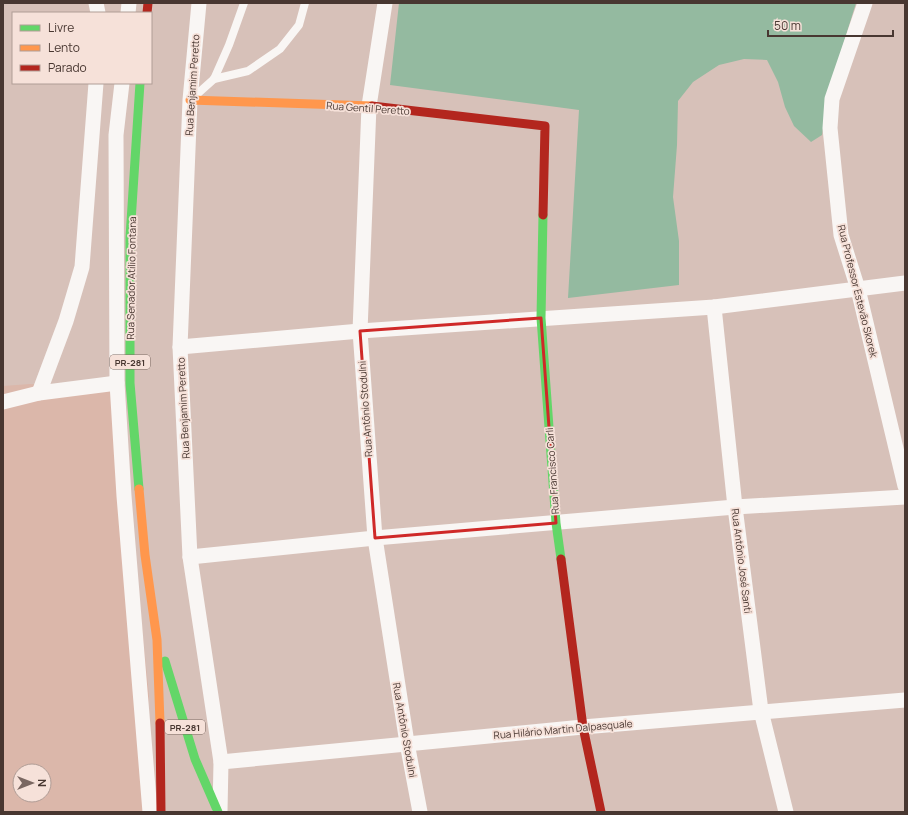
<svg xmlns="http://www.w3.org/2000/svg" width="908" height="815" viewBox="0 0 908 815" font-family="Manrope,sans-serif">
	<rect width="100%" height="100%" fill="#d7c1b9"/>
	<path fill="#dbb7aa" fill-rule="evenodd" d="M30 384 118 390 149 695 141 789 143 812H3V386ZM20 771H44V795H20Z"/>
	<path fill="#94baa0" d="M399 3H856L829 90 822 135 811 142 794 126 785 107 778 82 767 60 744 59 719 65 693 82 678 101 677 145 673 197 679 241V285L568 298 579 110 390 85Z"/>
	<g fill="none" stroke-linecap="round" stroke-linejoin="round">
		<g stroke="#f9f6f4" stroke-width="8">
			<path d="M214 79 248 71 280 49 299 25 305 3"/>
			<path d="M195 96 214 79 229 45 244 3"/>
		</g>
		<g stroke="#f9f6f4" stroke-width="15">
			<path d="M96 3 98 13"/>
			<path d="M199 3 190 100 180 347 190 557 221 762 220 811"/>
			<path d="M385 3 369 106 360 331 375 538 407 743 420 812"/>
			<path d="M865 3 832 99 830 128 841 235 858 289 905 486"/>
			<path d="M128 13 129 3"/>
			<path d="M122 83 116 135 117 383 124 496 150 812"/>
			<path d="M714 307 735 507 761 711 786 812"/>
			<path d="M180 347 360 331 714 307 905 283"/>
			<path d="M39 393 66 321 82 267 96 83"/>
			<path d="M3 402 39 393 117 383"/>
			<path d="M190 557 375 538 735 507 905 497"/>
			<path d="M221 762 583 727 905 700"/>
		</g>
		<g stroke="#63d668" stroke-width="9">
			<path d="M543 215 541 318 556 523 561 559"/>
			<path d="M139 489 130 383V237L140 83"/>
			<path d="M165 661 195 759 218 812"/>
		</g>
		<g stroke="#ff974d" stroke-width="9">
			<path d="M190 100 372 106"/>
			<path d="M139 489 145 555 157 640 160 723"/>
		</g>
		<g stroke="#b3261e" stroke-width="9">
			<path d="M147 13 148 3"/>
			<path d="M372 106 545 126 543 215"/>
			<path d="M561 559 583 727 601 812"/>
			<path d="M160 723 161 812"/>
		</g>
	</g>
	<path fill="none" stroke="#cf2928" stroke-width="3" stroke-linejoin="round" d="M541 318 556 523 375 538 360 331Z"/>
	<g text-anchor="middle" dominant-baseline="central" stroke-width="3.5" stroke-linejoin="round" paint-order="stroke">
		<g fill="#f6e1d9" stroke="#7c6a63" stroke-width="1">
			<rect x="110" y="355" width="40" height="14" rx="3"/>
			<rect x="165" y="720" width="40" height="14" rx="3"/>
		</g>
		<g font-size="9" font-weight="bold" fill="#483731">
			<text x="130" y="362">PR-281</text>
			<text x="185" y="727">PR-281</text>
		</g>
		<g font-size="10" fill="#483731" stroke="#f6e1d9">
			<text transform="translate(192 85) rotate(-86)">Rua Benjamim Peretto</text>
			<text transform="translate(368 108) rotate(4)">Rua Gentil Peretto</text>
			<text transform="translate(131 278) rotate(-89)">Rua Senador Atílio Fontana</text>
			<text transform="translate(858 291) rotate(76)">Rua Professor Estevão Skorek</text>
			<text transform="translate(183 408) rotate(-93)">Rua Benjamim Peretto</text>
			<text transform="translate(365 409) rotate(-94)">Rua Antônio Stodulni</text>
			<text transform="translate(552 471) rotate(-94)">Rua Francisco Carli</text>
			<text transform="translate(742 561) rotate(83)">Rua Antônio José Santi</text>
			<text transform="translate(563 729) rotate(-5)">Rua Hilário Martin Dalpasquale</text>
			<text transform="translate(405 730) rotate(80)">Rua Antônio Stodulni</text>
		</g>
	</g>
	<rect width="908" height="815" fill="none" stroke="#483731" stroke-width="8"/>
	<rect x="12" y="12" width="140" height="72" fill="#f6e1d9" stroke="#b09d96"/>
	<rect x="20" y="25" width="20" height="6" fill="#63d668" stroke="#b09d96"/>
	<text x="48" y="32" font-size="12" fill="#483731">Livre</text>
	<rect x="20" y="45" width="20" height="6" fill="#ff974d" stroke="#b09d96"/>
	<text x="48" y="52" font-size="12" fill="#483731">Lento</text>
	<rect x="20" y="65" width="20" height="6" fill="#b3261e" stroke="#b09d96"/>
	<text x="48" y="72" font-size="12" fill="#483731">Parado</text>
	<g transform="translate(32 783) rotate(90)"><circle r="19" fill="#f6e1d9" stroke="#b09d96"/>
	<path d="M0-3L7 15L0 10L-7 15Z" fill="#7a6761"/>
	<text y="-6" font-size="11" font-weight="bold" text-anchor="middle" fill="#483731">N</text>
	</g>
	<path d="M768 30v6h125v-6" fill="none" stroke="#483731" stroke-width="2"/>
	<text x="774" y="30" font-size="12" fill="#483731" stroke="#f6e1d9" stroke-width="3" paint-order="stroke">50 m</text>
</svg>
